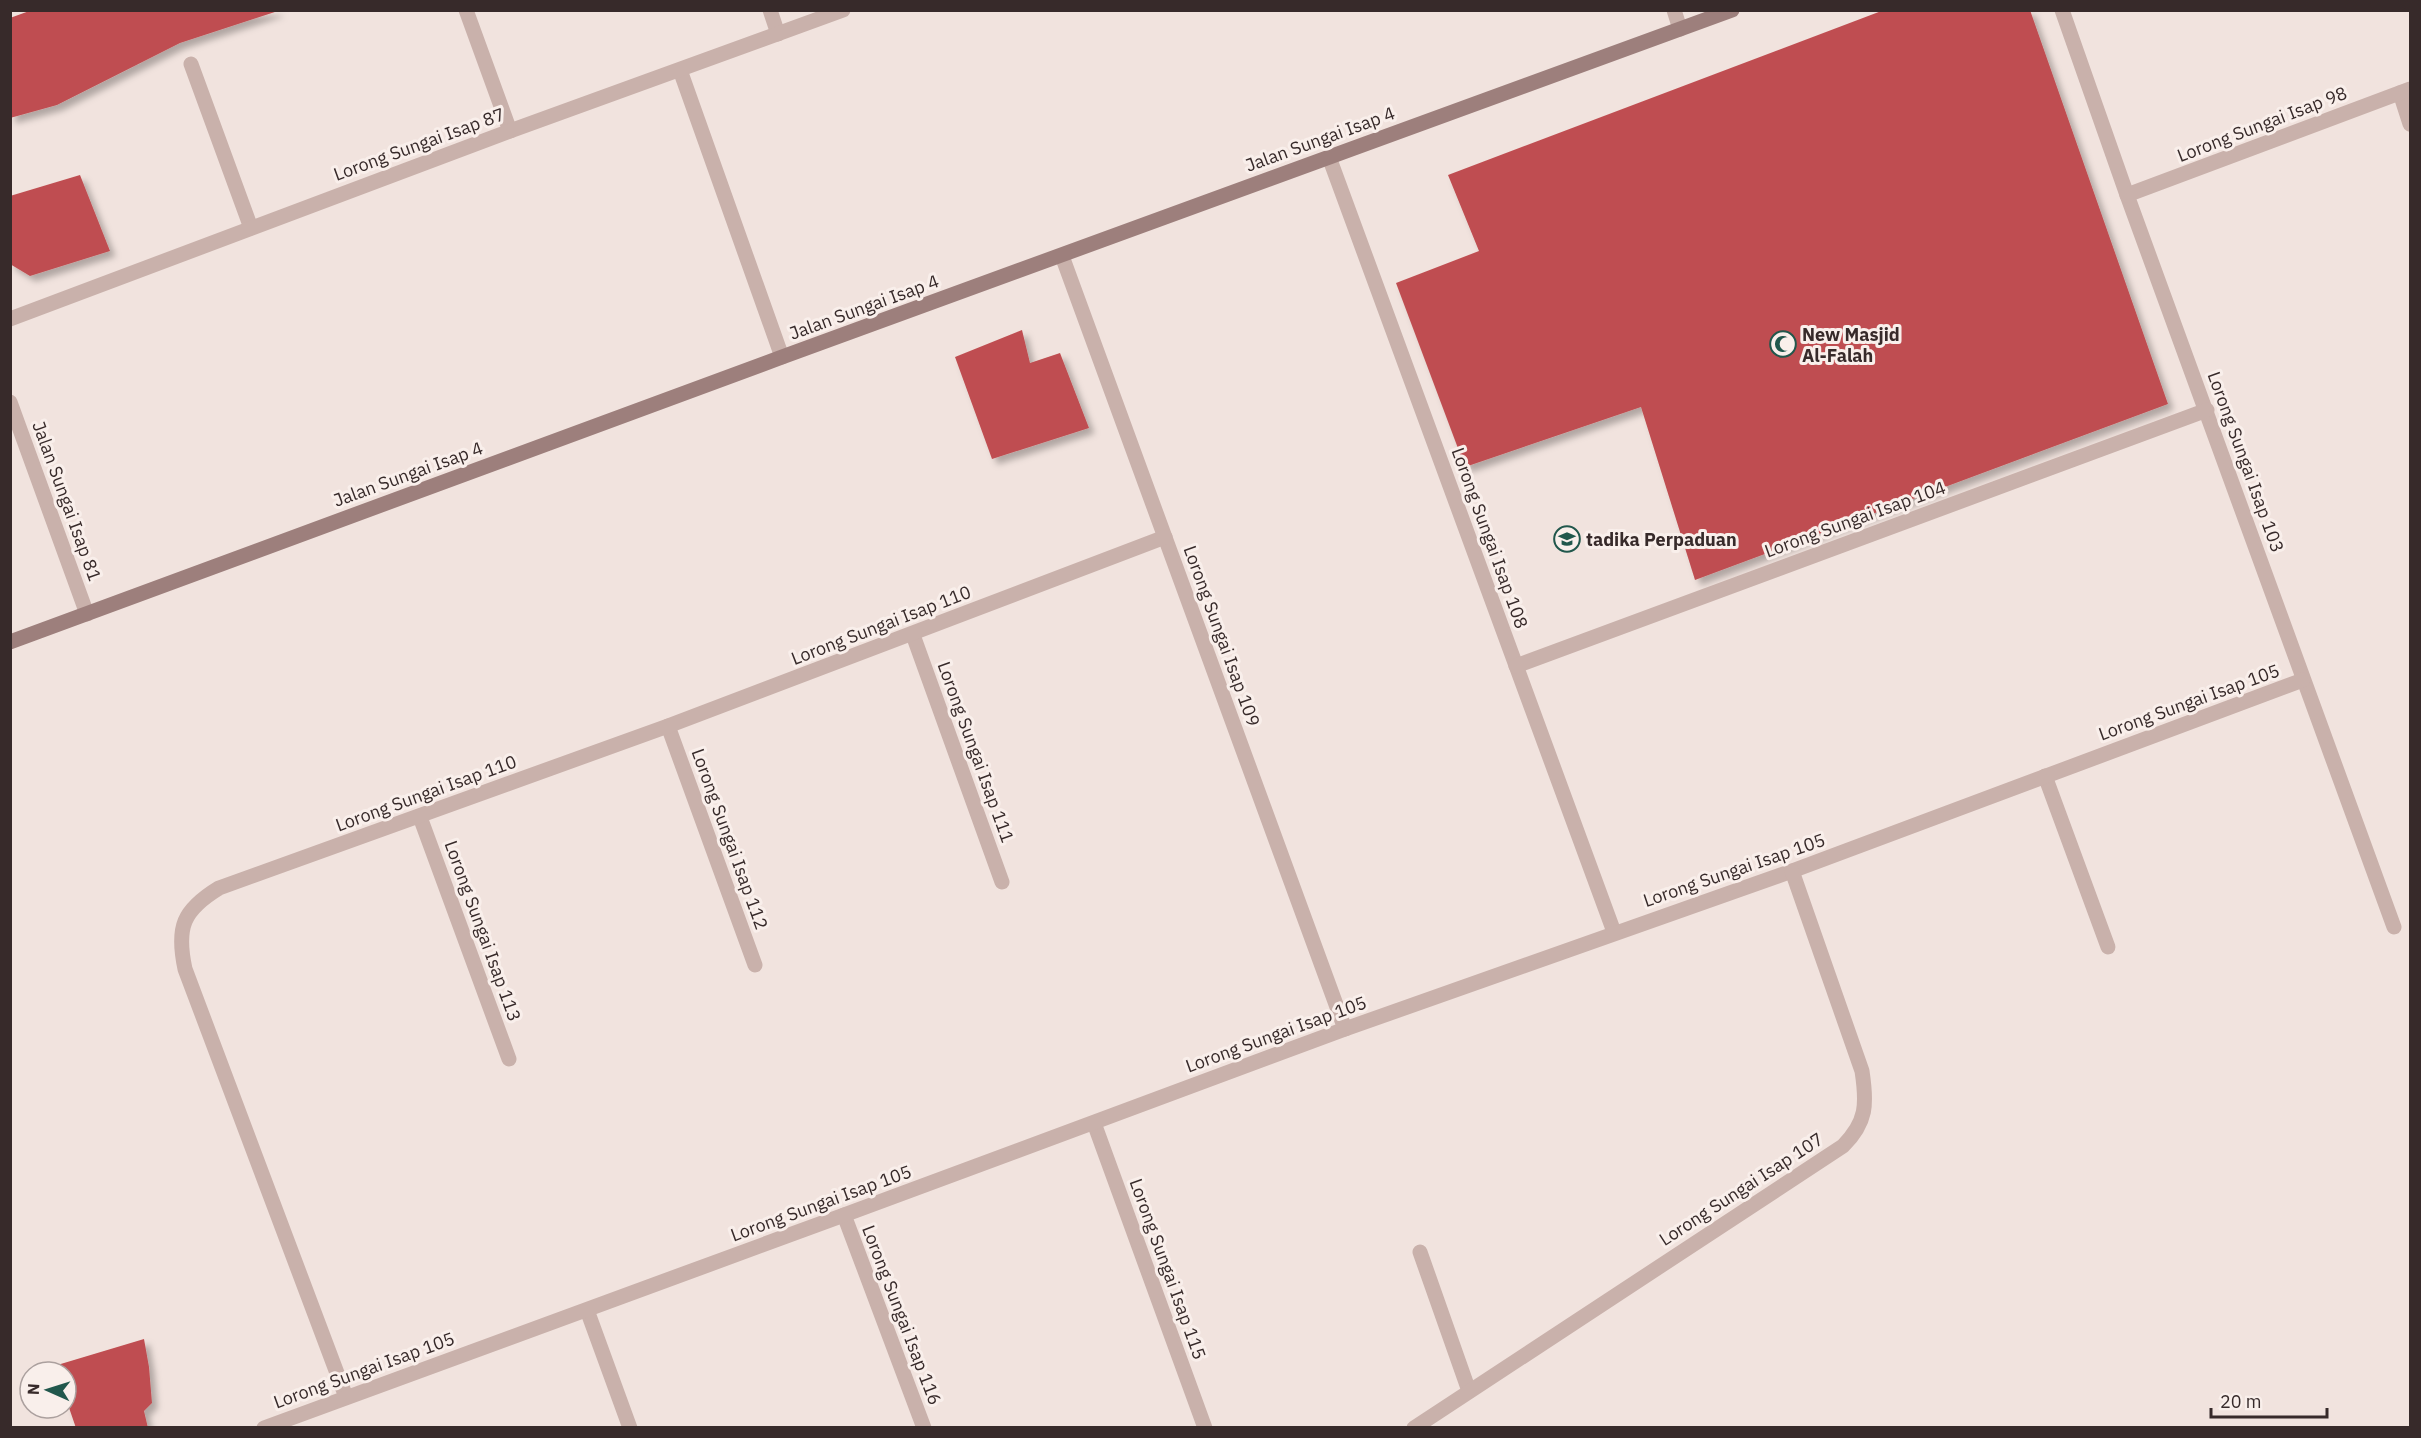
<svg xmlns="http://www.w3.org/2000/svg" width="2421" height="1438" viewBox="0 0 2421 1438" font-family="'IBM Plex Sans',sans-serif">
	<defs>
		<filter id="shadow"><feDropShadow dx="5.5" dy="5.5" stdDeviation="3" flood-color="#0004"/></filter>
	</defs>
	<rect width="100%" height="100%" fill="#f1e3de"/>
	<g fill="#bf4e51" filter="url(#shadow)">
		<path d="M32 10H278V11L180 43 57 105 10 118V18Z"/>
		<path d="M1884 10H2030L2168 404 1695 580 1641 407 1465 467 1396 283 1479 251 1448 175Z"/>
		<path d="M80 175 110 251 30 276 10 264V196Z"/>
		<path d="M1022 330 1030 363 1060 353 1089 428 992 459 955 357Z"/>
		<path d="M144 1339 149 1367 152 1403 144 1411 148 1428H76L66 1399V1372H57L54 1366Z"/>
	</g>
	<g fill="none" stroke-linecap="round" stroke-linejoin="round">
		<g stroke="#c9b1ab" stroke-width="15">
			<path d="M466 10 510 131"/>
			<path d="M770 10 778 34"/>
			<path d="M1674 10 1680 29"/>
			<path d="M2062 10 2127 195 2394 927"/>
			<path d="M191 64 251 228"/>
			<path d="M680 70 782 357"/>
			<path d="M2400 93 2410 124"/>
			<path d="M1329 157 1614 932"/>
			<path d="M2127 195 2410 89"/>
			<path d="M1062 256 1345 1029"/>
			<path d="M10 319 510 131 843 10"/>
			<path d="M10 402 87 614"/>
			<path d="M913 635 1002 882"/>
			<path d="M1516 666 2207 410"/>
			<path d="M668 726 755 965"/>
			<path d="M2045 776 2108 947"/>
			<path d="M420 817 509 1059"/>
			<path d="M1094 1123 1205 1428"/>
			<path d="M844 1215 924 1428"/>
			<path d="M1420 1252 1469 1391"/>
			<path d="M587 1310 630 1428"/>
			<path d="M346 1397 185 969C176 927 183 910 219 888L668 726 1165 537"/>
			<path d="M264 1428 844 1215 1345 1029 1792 871 2303 680"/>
			<path d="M1414 1428 1843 1146C1867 1122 1867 1104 1862 1071L1792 871"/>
		</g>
		<path stroke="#9d7f7c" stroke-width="15" d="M10 642 782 357 1732 10"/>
	</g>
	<defs>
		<g id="mosque-ring" transform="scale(1.35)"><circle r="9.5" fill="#f9efeb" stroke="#21574c" stroke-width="1.5"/><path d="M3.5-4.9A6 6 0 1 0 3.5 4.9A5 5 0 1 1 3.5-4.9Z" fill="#21574c"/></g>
		<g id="school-ring" transform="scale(1.35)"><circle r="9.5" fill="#f9efeb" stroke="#21574c" stroke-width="1.5"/><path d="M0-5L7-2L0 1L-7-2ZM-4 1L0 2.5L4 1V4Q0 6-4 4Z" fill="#21574c"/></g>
	</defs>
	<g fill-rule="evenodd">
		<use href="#mosque-ring" x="1783" y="344"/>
		<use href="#school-ring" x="1567" y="539"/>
	</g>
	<g text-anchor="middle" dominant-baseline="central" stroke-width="6" stroke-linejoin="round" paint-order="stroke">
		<g font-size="18" fill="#372a2a" stroke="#f9efeb">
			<text transform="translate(2262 124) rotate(-21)">Lorong Sungai Isap 98</text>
			<text transform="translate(1320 139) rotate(-20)">Jalan Sungai Isap 4</text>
			<text transform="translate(419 144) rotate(-20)">Lorong Sungai Isap 87</text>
			<text transform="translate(864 307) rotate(-20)">Jalan Sungai Isap 4</text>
			<text transform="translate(2246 462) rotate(70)">Lorong Sungai Isap 103</text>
			<text transform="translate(408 474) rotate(-20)">Jalan Sungai Isap 4</text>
			<text transform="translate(67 501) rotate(70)">Jalan Sungai Isap 81</text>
			<text transform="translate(1855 519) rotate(-20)">Lorong Sungai Isap 104</text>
			<text transform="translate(1490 538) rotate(70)">Lorong Sungai Isap 108</text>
			<text transform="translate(881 625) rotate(-21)">Lorong Sungai Isap 110</text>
			<text transform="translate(1222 636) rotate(70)">Lorong Sungai Isap 109</text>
			<text transform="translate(2189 702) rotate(-20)">Lorong Sungai Isap 105</text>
			<text transform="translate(976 752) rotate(70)">Lorong Sungai Isap 111</text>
			<text transform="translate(426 793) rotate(-20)">Lorong Sungai Isap 110</text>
			<text transform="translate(730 839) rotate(70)">Lorong Sungai Isap 112</text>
			<text transform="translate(1734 870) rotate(-19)">Lorong Sungai Isap 105</text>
			<text transform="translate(483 931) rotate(70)">Lorong Sungai Isap 113</text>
			<text transform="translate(1276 1034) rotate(-20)">Lorong Sungai Isap 105</text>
			<text transform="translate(1741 1189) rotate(-33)">Lorong Sungai Isap 107</text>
			<text transform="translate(821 1203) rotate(-20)">Lorong Sungai Isap 105</text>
			<text transform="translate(1168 1269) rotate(70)">Lorong Sungai Isap 115</text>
			<text transform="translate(902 1315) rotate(69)">Lorong Sungai Isap 116</text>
			<text transform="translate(364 1370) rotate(-20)">Lorong Sungai Isap 105</text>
		</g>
		<g font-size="18" font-weight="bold" fill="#372a2a" stroke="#f9efeb" text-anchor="start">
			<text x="1802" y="334">New Masjid<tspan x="1802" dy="21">Al-Falah</tspan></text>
			<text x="1586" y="539">tadika Perpaduan</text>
		</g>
	</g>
	<rect width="2421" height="1438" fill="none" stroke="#372a2a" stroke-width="24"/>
	<g transform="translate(48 1390) rotate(273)"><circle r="28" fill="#f9efeb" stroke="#aba09e" stroke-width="1.5"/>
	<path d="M0-4.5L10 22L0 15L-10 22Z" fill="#21574c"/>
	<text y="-9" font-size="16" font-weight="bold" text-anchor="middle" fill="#372a2a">N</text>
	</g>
	<path d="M2211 1408v9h116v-9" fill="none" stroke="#372a2a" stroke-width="3"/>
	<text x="2220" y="1408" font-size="18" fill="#372a2a" stroke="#f9efeb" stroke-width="4.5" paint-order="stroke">20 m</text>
</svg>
